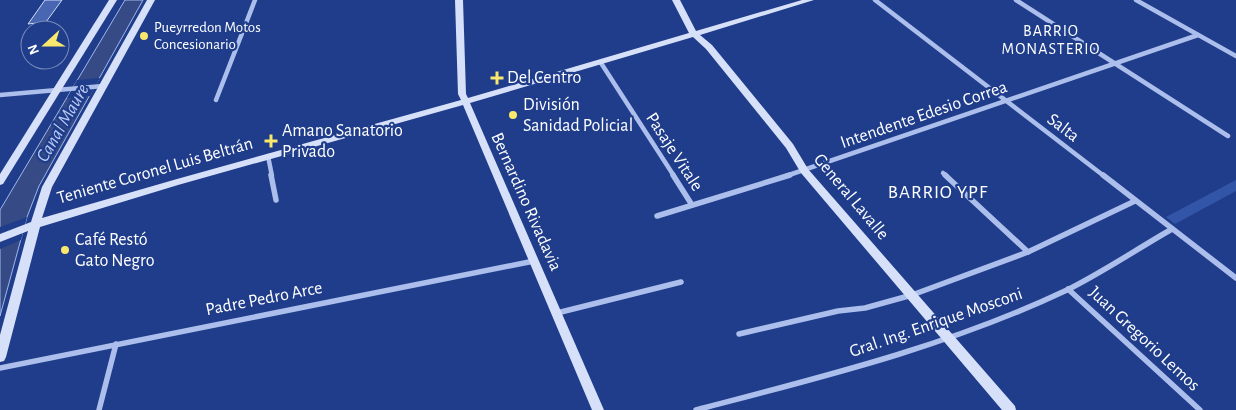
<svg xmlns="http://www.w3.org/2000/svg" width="1236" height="410" viewBox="0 0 1236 410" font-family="'Alegreya Sans',sans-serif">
	<rect width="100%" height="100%" fill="#1f3d8b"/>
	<path fill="#3355a8" d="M1236 180V191L1175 224 1166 217Z"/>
	<path fill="#364b85" stroke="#9fb7ed" d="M125 0H143L39 186 27 217 0 316V210Z"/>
	<g fill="#1f3d8b">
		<path d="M100 78 90 96 67 98 77 80Z"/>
		<path d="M27 217 21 240 0 249V227Z"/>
	</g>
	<path fill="#4866b2" stroke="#d1dcf8" d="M45 0H62L46 22 28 24Z"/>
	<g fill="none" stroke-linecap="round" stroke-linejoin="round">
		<g stroke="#acbeeb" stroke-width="4.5">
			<path d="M875 0 1104 176"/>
			<path d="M1016 0 1228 136"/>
			<path d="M1136 0 1236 56"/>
			<path d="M601 63 674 176"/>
			<path d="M0 95 103 86"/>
			<path d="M216 100 255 0"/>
			<path d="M268 156 272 176"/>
			<path d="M943 173 947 176"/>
			<path d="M786 176 1198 35"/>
		</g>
		<g stroke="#acbeeb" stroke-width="5.5">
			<path d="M271 175 276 200"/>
			<path d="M673 175 692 205"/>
			<path d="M945 175 1028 252"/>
			<path d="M1103 175 1236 278"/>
			<path d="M657 216 790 175"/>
			<path d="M1068 289 1200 410"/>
			<path d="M557 313 681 282"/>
			<path d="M739 334 838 311 865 308 912 295 1028 252 1135 201"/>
			<path d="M0 368 534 261"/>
			<path d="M99 410 116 344"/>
			<path d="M696 410C822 377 949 346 1067 290 1103 272 1137 249 1172 229"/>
		</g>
		<g fill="#d7e0f9" fill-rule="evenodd">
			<path d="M109 0H117L3 184 0 185V174Z"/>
			<path d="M147 0H155L52 187 42 218 177 179 461 100 458 94 455 0H463L466 94 468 98 689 33 672 0H680L696 31 802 0H814L700 35 712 45 793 144 808 169 1015 406 1016 410H1002L801 173 786 148 706 49 693 37 470 103 604 410H592L463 105 178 185 40 227 6 357 4 361 0 362V335L28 231 0 242V234L31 222 42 187Z"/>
		</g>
	</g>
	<g fill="#f9e86c" stroke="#1f3d8b" stroke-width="2">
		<circle cx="144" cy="36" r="5"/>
		<path d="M494.5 70.5h5v5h5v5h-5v5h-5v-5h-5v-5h5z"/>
		<circle cx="513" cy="115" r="5"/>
		<path d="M268.5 133.5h5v5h5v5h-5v5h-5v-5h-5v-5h5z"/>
		<circle cx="65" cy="250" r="5"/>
	</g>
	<g text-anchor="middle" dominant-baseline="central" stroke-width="4.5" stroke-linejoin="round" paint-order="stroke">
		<g font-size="15" fill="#fff" stroke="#1f3d8b" text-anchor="start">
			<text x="154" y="27">Pueyrredon Motos<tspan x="154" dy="17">Concesionario</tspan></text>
		</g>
		<g font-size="16" letter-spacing="1" fill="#fff" stroke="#1f3d8b">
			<text x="1051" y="31">BARRIO<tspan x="1051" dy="18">MONASTERIO</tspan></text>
		</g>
		<g font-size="18" fill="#fff" stroke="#1f3d8b" text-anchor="start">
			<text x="507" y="78">Del Centro</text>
			<text x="523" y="105">División<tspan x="523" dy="21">Sanidad Policial</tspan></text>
			<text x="282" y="131">Amano Sanatorio<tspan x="282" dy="21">Privado</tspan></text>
			<text x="75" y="240">Café Restó<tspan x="75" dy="21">Gato Negro</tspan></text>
		</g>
		<g font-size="18" fill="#fff" stroke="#1f3d8b">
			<text transform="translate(924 115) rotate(-19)">Intendente Edesio Correa</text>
			<text transform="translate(1063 128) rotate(37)">Salta</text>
			<text transform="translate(674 152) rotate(57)">Pasaje Vitale</text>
			<text transform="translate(155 171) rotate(-16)">Teniente Coronel Luis Beltrán</text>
			<text transform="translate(851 197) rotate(50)">General Lavalle</text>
			<text transform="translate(526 202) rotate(66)">Bernardino Rivadavia</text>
			<text transform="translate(264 299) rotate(-11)">Padre Pedro Arce</text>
			<text transform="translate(936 323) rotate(-19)">Gral. Ing. Enrique Mosconi</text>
			<text transform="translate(1144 339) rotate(43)">Juan Gregorio Lemos</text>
		</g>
		<g font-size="19" font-style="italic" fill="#b8c9f3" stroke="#1f3d8b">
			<text transform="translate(63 123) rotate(-60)">Canal Maure</text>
		</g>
		<g font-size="19" letter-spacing="1" fill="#fff" stroke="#1f3d8b">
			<text x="938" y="192">BARRIO YPF</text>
		</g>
	</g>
	<g transform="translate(45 45) rotate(249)"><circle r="24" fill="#1f3d8b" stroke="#798bb9"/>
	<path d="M0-4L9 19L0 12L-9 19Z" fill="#f9e86c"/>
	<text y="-8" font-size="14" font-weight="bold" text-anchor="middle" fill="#ffffff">N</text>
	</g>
</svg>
